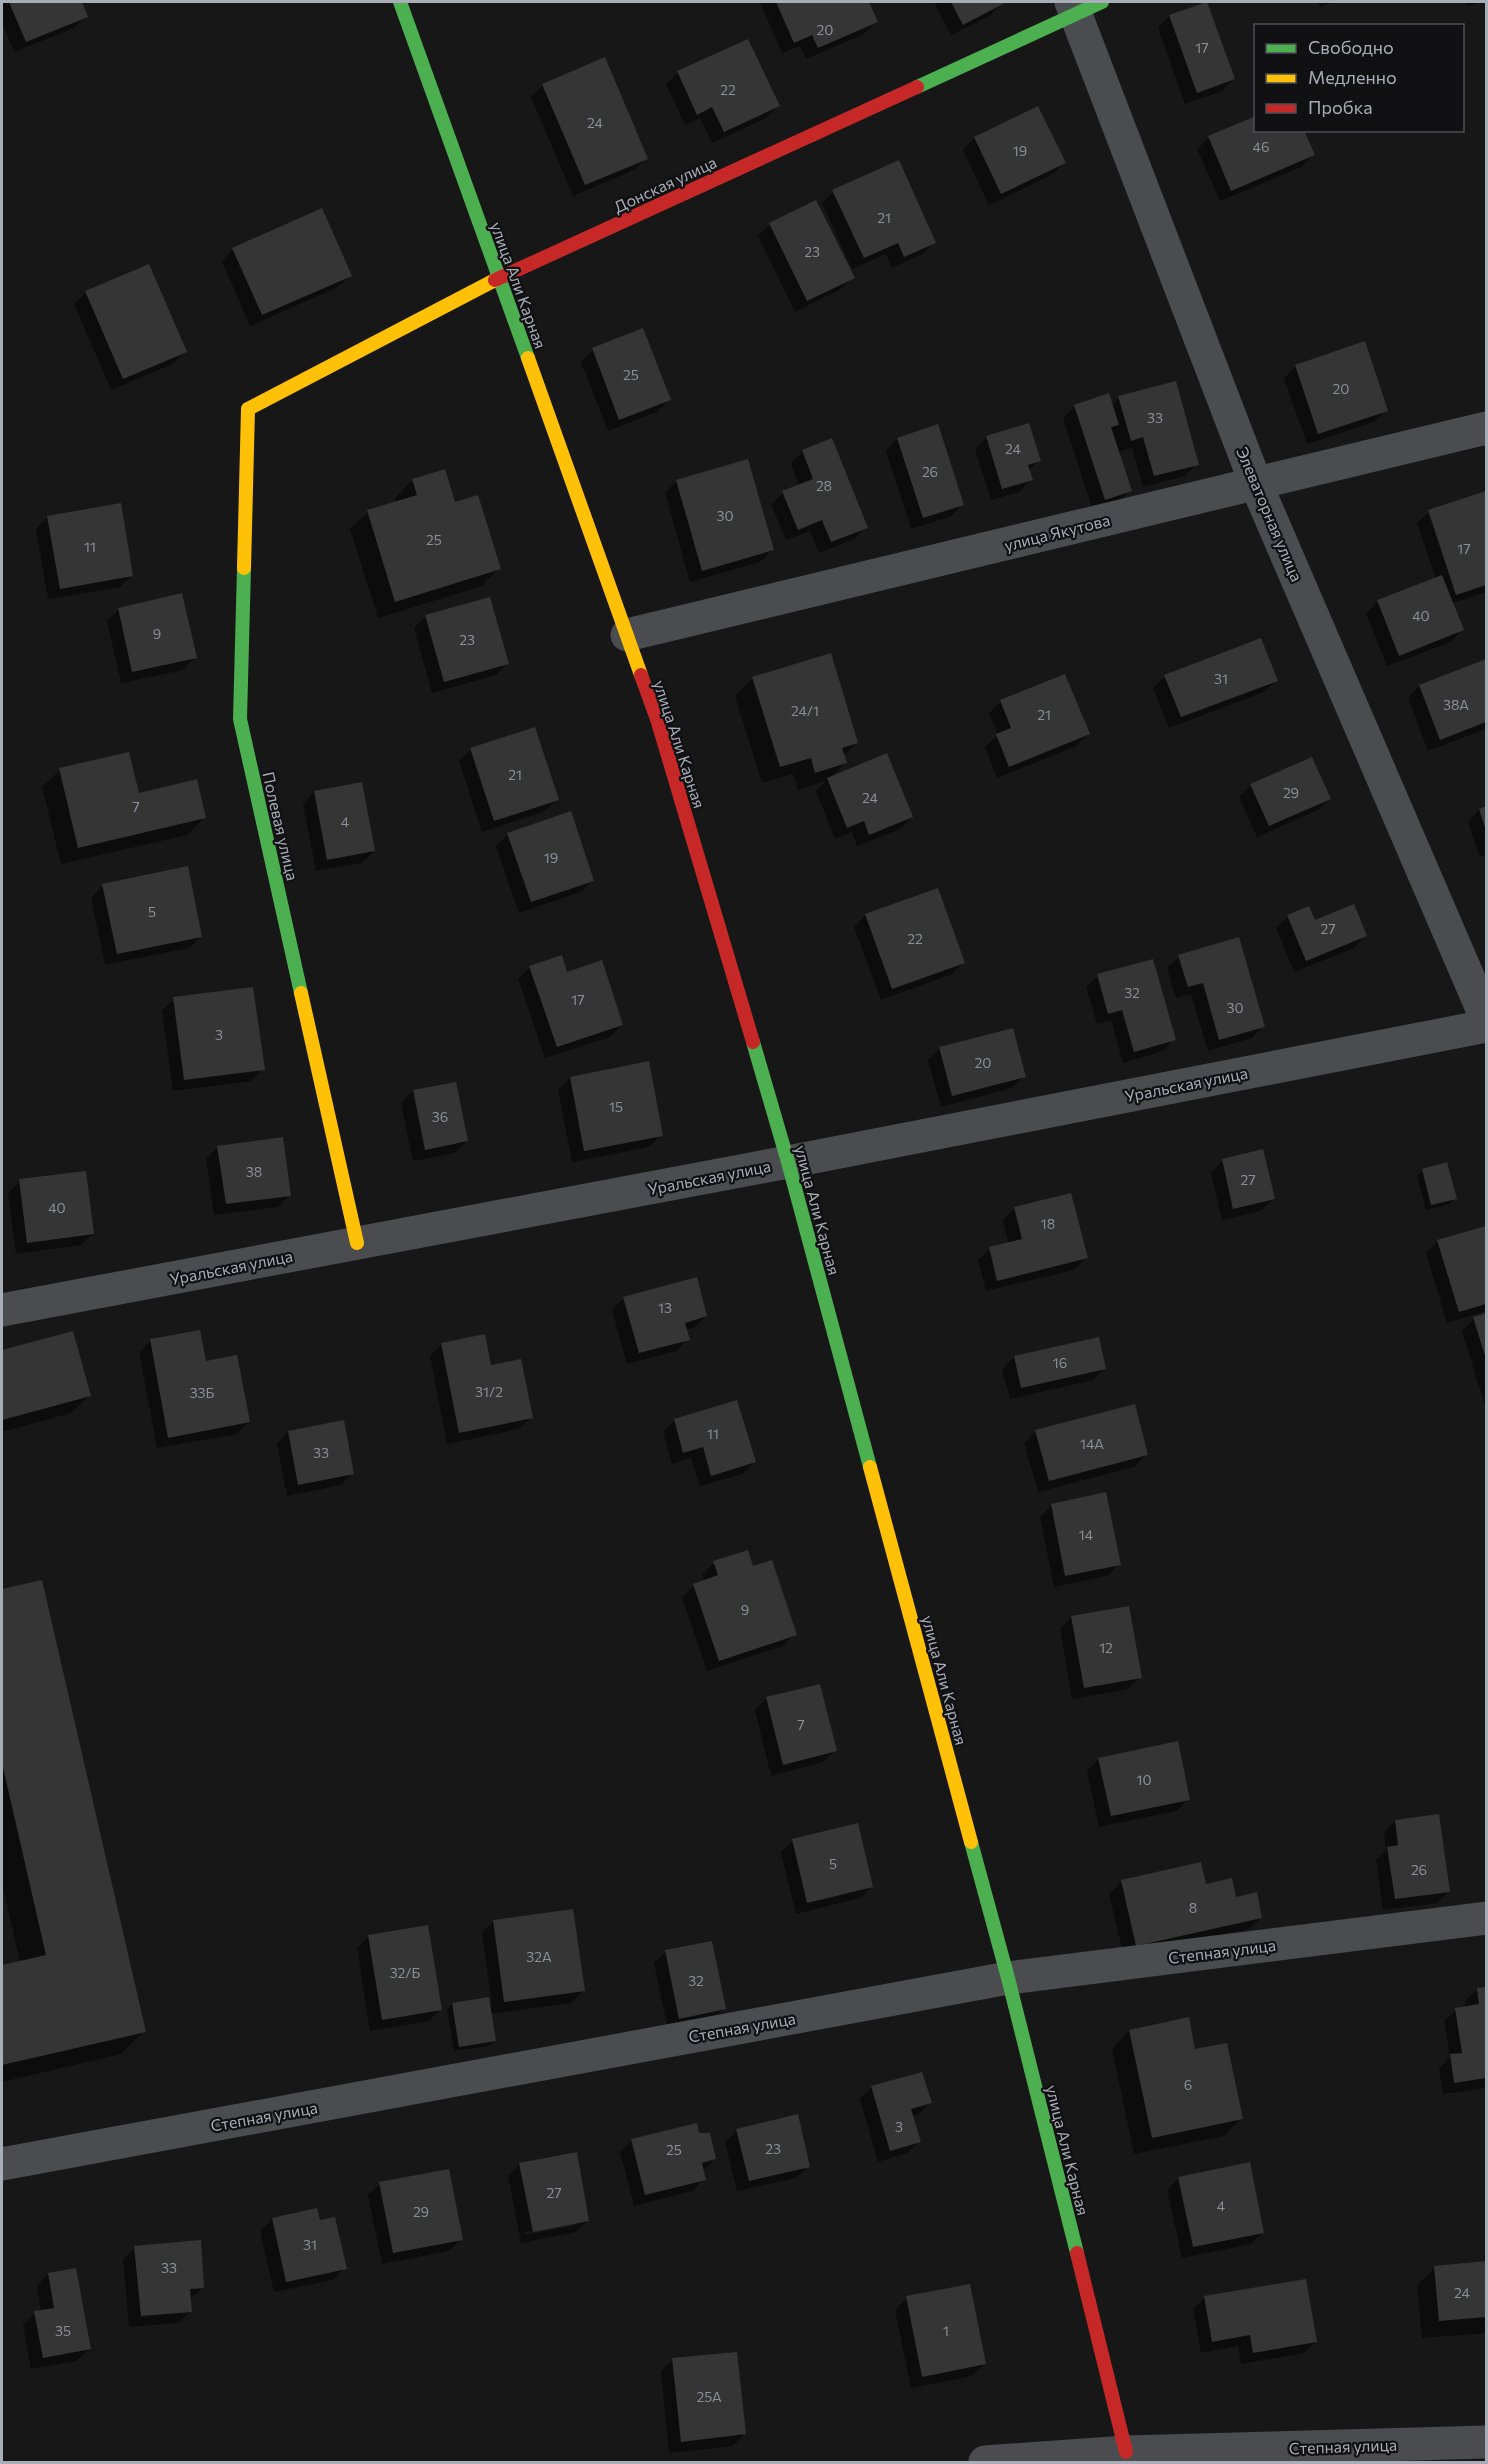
<svg xmlns="http://www.w3.org/2000/svg" width="1488" height="2464" viewBox="0 0 1488 2464" font-family="Commissioner,sans-serif">
	<rect width="100%" height="100%" fill="#171717"/>
	<g fill="#0007" fill-rule="evenodd">
		<path d="M2 2H80L86 16 74 28 14 52 2 22Z"/>
		<path d="M760 2H867L876 22 864 34 806 59 800 46 782 53Z"/>
		<path d="M934 2H1000L1001 4 990 16 951 35Z"/>
		<path d="M1318 2H1335L1320 7Z"/>
		<path d="M1466 2H1480L1468 6Z"/>
		<path d="M1206 3 1234 79 1222 91 1185 104 1158 28 1169 16Z"/>
		<path d="M678 73 778 106 766 118 712 143 700 118 685 125 666 84Z"/>
		<path d="M543 85 646 159 634 170 573 196 531 97Z"/>
		<path d="M1038 108 1065 162 1053 174 989 205 963 150 974 138Z"/>
		<path d="M1256 130 1313 155 1301 167 1220 201 1197 149 1209 138Z"/>
		<path d="M833 192 934 243 923 254 892 268 886 254 852 269 822 203Z"/>
		<path d="M816 202 853 277 841 289 795 312 758 236 770 225Z"/>
		<path d="M233 249 350 276 338 287 250 326 222 261Z"/>
		<path d="M86 292 185 352 173 364 111 390 74 304Z"/>
		<path d="M642 330 669 400 657 412 608 431 581 362 592 350Z"/>
		<path d="M1296 366 1386 410 1374 422 1307 444 1284 378Z"/>
		<path d="M1119 398 1197 464 1185 476 1143 487 1132 448 1117 452 1130 491 1118 502 1093 511 1063 418 1075 406H1111Z"/>
		<path d="M987 437 1039 460 1028 471 1031 480 1019 492 991 500 975 449Z"/>
		<path d="M897 439 962 505 950 517 911 529 886 451Z"/>
		<path d="M832 440 866 527 854 539 819 553 810 531 786 540 771 504 783 493 799 486 791 463 802 452Z"/>
		<path d="M747 461 772 550 760 562 690 582 665 493 676 481Z"/>
		<path d="M412 480 454 504 499 568 482 586 378 618 350 529 368 512 396 503 395 498Z"/>
		<path d="M1486 492V592L1452 603 1462 630 1451 642 1387 666 1366 613 1378 601 1436 579 1417 523 1429 512Z"/>
		<path d="M48 517 132 575 120 587 48 599 36 529Z"/>
		<path d="M489 599 508 663 496 675 432 693 414 628 425 617Z"/>
		<path d="M119 609 195 658 183 670 121 683 107 621Z"/>
		<path d="M1486 661V729L1428 751 1408 698 1419 686Z"/>
		<path d="M1165 676 1276 681 1264 692 1169 728 1153 688Z"/>
		<path d="M753 678 856 743 843 756 845 763 830 778 912 817 900 829 857 846 852 832 835 839 816 791 826 781 798 790 793 774 762 783 735 696Z"/>
		<path d="M1001 701 1088 734 1076 746 997 778 985 747 998 735 989 713Z"/>
		<path d="M471 749 557 800 545 811 482 832 459 761Z"/>
		<path d="M60 770 138 795 205 817 187 835 61 864 42 787Z"/>
		<path d="M1251 785 1329 799 1318 810 1257 837 1239 797Z"/>
		<path d="M314 792 374 851 362 863 316 871 303 804Z"/>
		<path d="M1486 808V855L1480 857 1468 822 1479 810Z"/>
		<path d="M508 834 593 880 581 892 519 913 496 846Z"/>
		<path d="M103 886 201 936 189 948 105 965 91 898Z"/>
		<path d="M866 915 963 962 952 974 881 1000 854 927Z"/>
		<path d="M1288 916 1314 922 1365 936 1354 948 1294 972 1276 928Z"/>
		<path d="M1179 957 1263 1026 1252 1038 1208 1051 1191 994 1176 998 1167 968Z"/>
		<path d="M530 967 566 974 622 1025 610 1037 545 1058 518 979Z"/>
		<path d="M1098 976 1174 1039 1163 1051 1123 1063 1111 1020 1097 1024 1086 987Z"/>
		<path d="M174 999 263 1069 251 1081 173 1091 162 1011Z"/>
		<path d="M940 1048 1024 1076 1012 1088 941 1107 928 1060Z"/>
		<path d="M570 1078 661 1135 649 1147 572 1162 558 1090Z"/>
		<path d="M413 1091 467 1141 455 1153 413 1161 401 1103Z"/>
		<path d="M218 1147 290 1195 278 1207 214 1215 206 1159Z"/>
		<path d="M1262 1151 1273 1199 1261 1211 1222 1220 1211 1173 1222 1161Z"/>
		<path d="M1423 1170 1455 1198 1450 1204 1426 1210 1417 1176Z"/>
		<path d="M20 1181 93 1234 81 1245 16 1254 8 1193Z"/>
		<path d="M1015 1208 1086 1258 1074 1270 986 1291 978 1260 990 1249 1009 1244 1003 1220Z"/>
		<path d="M1486 1227V1311L1447 1323 1426 1253 1438 1241Z"/>
		<path d="M624 1298 706 1316 694 1328 685 1330 688 1339 676 1351 627 1364 612 1310Z"/>
		<path d="M1486 1315V1409L1462 1331 1474 1319Z"/>
		<path d="M72 1332 89 1396 71 1413 2 1432V1351Z"/>
		<path d="M1098 1338 1104 1368 1093 1380 1010 1399 1002 1369 1014 1357Z"/>
		<path d="M151 1341 248 1422 237 1434 157 1448 139 1352Z"/>
		<path d="M442 1344 489 1367 531 1417 519 1429 447 1444 430 1356Z"/>
		<path d="M675 1420 754 1462 743 1474 700 1486 691 1458 672 1464 663 1432Z"/>
		<path d="M1036 1431 1146 1455 1134 1467 1038 1492 1024 1443Z"/>
		<path d="M288 1432 353 1473 341 1485 287 1496 277 1444Z"/>
		<path d="M1052 1505 1119 1564 1107 1576 1054 1587 1040 1517Z"/>
		<path d="M714 1563 752 1568 795 1634 783 1646 707 1671 682 1597 694 1585 705 1582 702 1575Z"/>
		<path d="M41 1582 144 2031 121 2054 2 2082V1966L20 1962 2 1883V1590Z"/>
		<path d="M1072 1617 1140 1677 1128 1689 1072 1699 1060 1629Z"/>
		<path d="M767 1698 835 1751 823 1762 771 1776 755 1710Z"/>
		<path d="M1099 1759 1188 1799 1177 1811 1099 1827 1087 1771Z"/>
		<path d="M1395 1821 1449 1891 1437 1903 1383 1910 1376 1860 1386 1850 1384 1833Z"/>
		<path d="M793 1841 872 1887 860 1898 796 1914 781 1852Z"/>
		<path d="M1200 1864 1204 1886 1235 1899 1261 1918 1249 1929 1124 1957 1109 1894 1121 1882Z"/>
		<path d="M493 1922 583 1991 571 2003 490 2014 495 2040 489 2046 454 2051 447 2010 452 2004 492 2005 482 1933Z"/>
		<path d="M369 1936 440 2010 429 2021 370 2031 357 1948Z"/>
		<path d="M666 1952 724 2008 713 2020 668 2030 654 1963Z"/>
		<path d="M1486 1988V2088L1443 2094 1439 2068 1450 2057 1444 2021 1456 2010 1466 2008 1465 2001 1477 1990Z"/>
		<path d="M1129 2031 1194 2051 1241 2118 1224 2136 1134 2154 1112 2049Z"/>
		<path d="M872 2087 930 2103 918 2115 912 2116 919 2142 907 2153 878 2162 860 2099Z"/>
		<path d="M737 2130 808 2166 796 2178 737 2191 725 2142Z"/>
		<path d="M698 2134 715 2159 702 2171 704 2179 692 2191 634 2206 620 2152 632 2140Z"/>
		<path d="M520 2164 588 2220 576 2232 521 2243 508 2176ZM576 2222V2225L525 2235V2232Z"/>
		<path d="M1179 2178 1263 2232 1251 2244 1182 2258 1167 2190Z"/>
		<path d="M380 2184 461 2239 449 2251 382 2264 368 2195Z"/>
		<path d="M272 2219 319 2222 345 2268 333 2280 274 2292 260 2231Z"/>
		<path d="M135 2247 203 2288 189 2300 190 2312 178 2323 129 2327 123 2259Z"/>
		<path d="M1486 2254V2333L1422 2338 1417 2285 1435 2268 1485 2263 1484 2256Z"/>
		<path d="M48 2274 89 2349 77 2361 31 2369 23 2325 35 2313 41 2312 37 2286Z"/>
		<path d="M1205 2297 1316 2341 1304 2353 1241 2364 1238 2346 1201 2353 1193 2309Z"/>
		<path d="M907 2298 984 2364 972 2376 911 2388 895 2310Z"/>
		<path d="M673 2360 744 2434 733 2446 669 2453 661 2371Z"/>
	</g>
	<g fill="#353536">
		<path d="M9 2H82L88 17 26 42Z"/>
		<path d="M776 2H869L878 22 818 48 812 35 794 43Z"/>
		<path d="M951 2H1002L1003 4 963 25Z"/>
		<path d="M1207 2 1235 79 1197 93 1169 15Z"/>
		<path d="M748 39 780 106 724 132 712 107 697 115 677 71Z"/>
		<path d="M605 57 648 159 585 185 542 84Z"/>
		<path d="M1038 106 1066 163 1001 194 974 137Z"/>
		<path d="M1256 116V130H1304L1315 155 1231 191 1208 136Z"/>
		<path d="M899 160 936 243 904 257 898 243 864 258 832 190Z"/>
		<path d="M816 200 855 278 807 301 769 223Z"/>
		<path d="M322 208 352 276 262 315 232 248Z"/>
		<path d="M149 264 187 352 123 379 85 291Z"/>
		<path d="M643 328 671 400 619 420 592 348Z"/>
		<path d="M1365 341 1388 411 1318 434 1295 365Z"/>
		<path d="M1176 381 1199 465 1154 476 1143 437 1131 441 1118 396Z"/>
		<path d="M1109 393 1119 425 1111 427 1132 491 1105 500 1074 405Z"/>
		<path d="M1029 423 1041 461 1028 465 1033 480 1002 489 986 436Z"/>
		<path d="M938 424 964 505 923 518 897 438Z"/>
		<path d="M832 438 868 528 831 542 822 520 798 530 782 491 813 479 802 450Z"/>
		<path d="M748 459 774 550 702 571 676 480Z"/>
		<path d="M445 469 455 502 478 495 501 569 395 602 367 510 417 495 412 479Z"/>
		<path d="M1486 491V585L1456 595 1428 510Z"/>
		<path d="M121 503 133 576 60 589 47 516Z"/>
		<path d="M1442 575 1464 630 1399 656 1377 600Z"/>
		<path d="M182 593 197 658 132 672 118 608Z"/>
		<path d="M490 597 509 664 444 682 425 615Z"/>
		<path d="M1261 638 1278 681 1181 717 1164 675Z"/>
		<path d="M831 653 858 743 842 748 847 763 815 773 811 758 780 767 752 677Z"/>
		<path d="M1486 659V722L1440 740 1419 685Z"/>
		<path d="M1065 674 1090 734 1009 767 996 734 1011 728 1000 700Z"/>
		<path d="M535 727 559 800 494 821 470 748Z"/>
		<path d="M129 752 139 793 197 779 206 818 78 848 59 768Z"/>
		<path d="M887 753 913 817 869 835 864 821 847 828 827 778Z"/>
		<path d="M1312 757 1331 799 1269 826 1250 784Z"/>
		<path d="M362 782 375 851 327 860 314 791Z"/>
		<path d="M1486 806V831L1479 809Z"/>
		<path d="M571 811 594 881 531 902 507 833Z"/>
		<path d="M188 866 202 937 117 954 102 884Z"/>
		<path d="M938 888 965 963 892 989 865 914Z"/>
		<path d="M1354 904 1367 936 1306 961 1287 915 1309 906 1315 920Z"/>
		<path d="M1239 937 1265 1027 1219 1040 1203 983 1188 987 1178 955Z"/>
		<path d="M562 955 567 972 602 960 623 1025 557 1047 529 966Z"/>
		<path d="M1153 959 1176 1040 1134 1052 1122 1010 1108 1014 1097 974Z"/>
		<path d="M253 987 265 1070 184 1080 173 997Z"/>
		<path d="M1013 1028 1026 1077 952 1096 939 1047Z"/>
		<path d="M649 1061 663 1136 584 1151 570 1077Z"/>
		<path d="M456 1082 468 1141 425 1150 413 1090Z"/>
		<path d="M283 1137 291 1196 226 1204 217 1146Z"/>
		<path d="M1263 1149 1275 1199 1233 1209 1222 1159Z"/>
		<path d="M1447 1162 1457 1199 1431 1205 1422 1169Z"/>
		<path d="M86 1171 94 1234 27 1243 19 1179Z"/>
		<path d="M1071 1193 1088 1258 997 1281 989 1247 1022 1239 1014 1207Z"/>
		<path d="M1486 1226V1304L1459 1312 1437 1240Z"/>
		<path d="M697 1277 707 1316 685 1323 690 1340 639 1353 623 1297Z"/>
		<path d="M1486 1313V1359L1473 1317Z"/>
		<path d="M200 1330 206 1361 237 1355 250 1422 168 1438 150 1339Z"/>
		<path d="M73 1331 91 1396 2 1420V1350Z"/>
		<path d="M485 1334 491 1365 521 1359 533 1418 459 1433 441 1343Z"/>
		<path d="M1099 1337 1106 1369 1021 1388 1014 1356Z"/>
		<path d="M737 1400 756 1462 711 1476 703 1447 683 1453 674 1419Z"/>
		<path d="M1135 1404 1148 1455 1049 1481 1035 1430Z"/>
		<path d="M344 1420 354 1474 298 1485 288 1431Z"/>
		<path d="M1106 1492 1121 1565 1065 1576 1051 1504Z"/>
		<path d="M748 1550 753 1566 772 1560 797 1635 719 1661 693 1584 718 1575 713 1561Z"/>
		<path d="M42 1580 146 2032 2 2065V1965L46 1955 2 1763V1589Z"/>
		<path d="M1129 1606 1142 1678 1084 1688 1071 1616Z"/>
		<path d="M820 1684 837 1751 783 1765 766 1697Z"/>
		<path d="M1178 1741 1190 1800 1111 1816 1098 1758Z"/>
		<path d="M1439 1814 1450 1892 1395 1899 1387 1847 1398 1845 1395 1820Z"/>
		<path d="M858 1823 873 1887 807 1903 792 1839Z"/>
		<path d="M1201 1862 1206 1884 1232 1878 1236 1897 1257 1892 1262 1918 1136 1946 1121 1880Z"/>
		<path d="M573 1909 585 1991 504 2002 493 1920Z"/>
		<path d="M428 1925 442 2010 382 2020 368 1935Z"/>
		<path d="M712 1941 726 2009 679 2019 665 1950Z"/>
		<path d="M1486 1987V2078L1454 2083 1450 2054 1462 2053 1455 2008 1479 2004 1477 1988Z"/>
		<path d="M489 1997 496 2041 459 2047 452 2003Z"/>
		<path d="M1189 2017 1195 2049 1227 2043 1243 2119 1152 2138 1129 2030Z"/>
		<path d="M922 2072 932 2103 911 2109 921 2142 890 2151 871 2086Z"/>
		<path d="M798 2114 810 2167 749 2181 736 2129Z"/>
		<path d="M697 2123 699 2133H710L716 2159 702 2163 706 2180 645 2195 631 2139Z"/>
		<path d="M577 2152 589 2221 533 2232 519 2163Z"/>
		<path d="M1250 2162 1264 2233 1193 2247 1178 2177Z"/>
		<path d="M449 2169 463 2240 393 2253 379 2182Z"/>
		<path d="M317 2208 320 2220 335 2217 347 2269 286 2282 272 2218Z"/>
		<path d="M201 2240 204 2288 190 2289 192 2312 141 2316 134 2246Z"/>
		<path d="M1486 2261V2317L1439 2321 1434 2266Z"/>
		<path d="M76 2268 91 2349 43 2358 34 2311 54 2308 48 2273Z"/>
		<path d="M1306 2279 1317 2342 1253 2353 1250 2335 1212 2342 1204 2296Z"/>
		<path d="M970 2284 986 2364 922 2377 906 2296Z"/>
		<path d="M737 2352 746 2434 681 2442 672 2358Z"/>
	</g>
	<g fill="none" stroke-linecap="round" stroke-linejoin="round">
		<g stroke="#4b4c50" stroke-width="33">
			<path d="M1071 2 1256 484 1486 1018"/>
			<path d="M627 635 1486 428"/>
			<path d="M2 1310 788 1162 1486 1026"/>
			<path d="M2 2164 1008 1978 1486 1918"/>
			<path d="M985 2462 1126 2452 1486 2442"/>
		</g>
		<g stroke="#4caf50" stroke-width="14">
			<path d="M400 2 528 358"/>
			<path d="M917 87 1102 2"/>
			<path d="M244 568 240 719 301 993"/>
			<path d="M753 1042 788 1162 870 1467"/>
			<path d="M971 1842 1008 1978 1077 2253"/>
		</g>
		<g stroke="#ffc107" stroke-width="14">
			<path d="M528 358 641 675"/>
			<path d="M244 568 248 409 495 280"/>
			<path d="M301 993 357 1243"/>
			<path d="M870 1467 971 1842"/>
		</g>
		<g stroke="#c62828" stroke-width="14">
			<path d="M495 280 917 87"/>
			<path d="M641 675 657 719 753 1042"/>
			<path d="M1077 2253 1126 2452"/>
		</g>
	</g>
	<g text-anchor="middle" dominant-baseline="central" stroke-width="4.5" stroke-linejoin="round" paint-order="stroke">
		<g font-size="14" fill="#8b8f98">
			<text x="825" y="29">20</text>
			<text x="1202" y="47">17</text>
			<text x="728" y="89">22</text>
			<text x="595" y="122">24</text>
			<text x="1261" y="146">46</text>
			<text x="1020" y="150">19</text>
			<text x="884" y="217">21</text>
			<text x="812" y="251">23</text>
			<text x="631" y="374">25</text>
			<text x="1341" y="388">20</text>
			<text x="1155" y="417">33</text>
			<text x="1013" y="448">24</text>
			<text x="930" y="471">26</text>
			<text x="824" y="485">28</text>
			<text x="725" y="515">30</text>
			<text x="434" y="539">25</text>
			<text x="90" y="546">11</text>
			<text x="1464" y="548">17</text>
			<text x="1421" y="615">40</text>
			<text x="157" y="633">9</text>
			<text x="467" y="639">23</text>
			<text x="1221" y="678">31</text>
			<text x="1456" y="704">38А</text>
			<text x="805" y="710">24/1</text>
			<text x="1044" y="714">21</text>
			<text x="515" y="774">21</text>
			<text x="1291" y="792">29</text>
			<text x="870" y="797">24</text>
			<text x="136" y="806">7</text>
			<text x="345" y="821">4</text>
			<text x="551" y="857">19</text>
			<text x="152" y="911">5</text>
			<text x="1328" y="928">27</text>
			<text x="915" y="938">22</text>
			<text x="1132" y="992">32</text>
			<text x="578" y="999">17</text>
			<text x="1235" y="1007">30</text>
			<text x="219" y="1034">3</text>
			<text x="983" y="1062">20</text>
			<text x="616" y="1106">15</text>
			<text x="440" y="1116">36</text>
			<text x="254" y="1171">38</text>
			<text x="1248" y="1179">27</text>
			<text x="57" y="1207">40</text>
			<text x="1048" y="1223">18</text>
			<text x="665" y="1307">13</text>
			<text x="1060" y="1362">16</text>
			<text x="489" y="1391">31/2</text>
			<text x="202" y="1392">33Б</text>
			<text x="713" y="1433">11</text>
			<text x="1092" y="1443">14А</text>
			<text x="321" y="1452">33</text>
			<text x="1086" y="1534">14</text>
			<text x="745" y="1609">9</text>
			<text x="1106" y="1647">12</text>
			<text x="801" y="1724">7</text>
			<text x="1144" y="1779">10</text>
			<text x="833" y="1863">5</text>
			<text x="1419" y="1869">26</text>
			<text x="1193" y="1907">8</text>
			<text x="539" y="1956">32А</text>
			<text x="405" y="1972">32/Б</text>
			<text x="696" y="1980">32</text>
			<text x="1188" y="2084">6</text>
			<text x="899" y="2126">3</text>
			<text x="773" y="2148">23</text>
			<text x="674" y="2149">25</text>
			<text x="554" y="2192">27</text>
			<text x="1221" y="2205">4</text>
			<text x="421" y="2211">29</text>
			<text x="310" y="2244">31</text>
			<text x="169" y="2267">33</text>
			<text x="1462" y="2292">24</text>
			<text x="63" y="2330">35</text>
			<text x="946" y="2330">1</text>
			<text x="709" y="2396">25А</text>
		</g>
		<g font-size="16" fill="#a8adb8" stroke="#111113">
			<text transform="translate(665 184) rotate(-25)">Донская улица</text>
			<text transform="translate(519 285) rotate(70)">улица Али Карная</text>
			<text transform="translate(1270 514) rotate(67)">Элеваторная улица</text>
			<text transform="translate(1057 532) rotate(-14)">улица Якутова</text>
			<text transform="translate(680 744) rotate(72)">улица Али Карная</text>
			<text transform="translate(281 826) rotate(77)">Полевая улица</text>
			<text transform="translate(1186 1084) rotate(-11)">Уральская улица</text>
			<text transform="translate(709 1177) rotate(-11)">Уральская улица</text>
			<text transform="translate(818 1210) rotate(75)">улица Али Карная</text>
			<text transform="translate(231 1267) rotate(-11)">Уральская улица</text>
			<text transform="translate(945 1680) rotate(75)">улица Али Карная</text>
			<text transform="translate(1222 1951) rotate(-7)">Степная улица</text>
			<text transform="translate(742 2027) rotate(-10)">Степная улица</text>
			<text transform="translate(264 2116) rotate(-10)">Степная улица</text>
			<text transform="translate(1068 2150) rotate(76)">улица Али Карная</text>
			<text transform="translate(1343 2446) rotate(-2)">Степная улица</text>
		</g>
	</g>
	<rect width="1488" height="2464" fill="none" stroke="#a8adb8" stroke-width="6"/>
	<rect x="1254" y="24" width="210" height="108" fill="#111113" stroke="#4d4f55" stroke-width="1.5"/>
	<rect x="1266" y="44" width="30" height="9" fill="#4caf50" stroke="#4d4f55" stroke-width="1.5"/>
	<text x="1308" y="54" font-size="18" fill="#a8adb8">Свободно</text>
	<rect x="1266" y="74" width="30" height="9" fill="#ffc107" stroke="#4d4f55" stroke-width="1.5"/>
	<text x="1308" y="84" font-size="18" fill="#a8adb8">Медленно</text>
	<rect x="1266" y="104" width="30" height="9" fill="#c62828" stroke="#4d4f55" stroke-width="1.5"/>
	<text x="1308" y="114" font-size="18" fill="#a8adb8">Пробка</text>
</svg>
